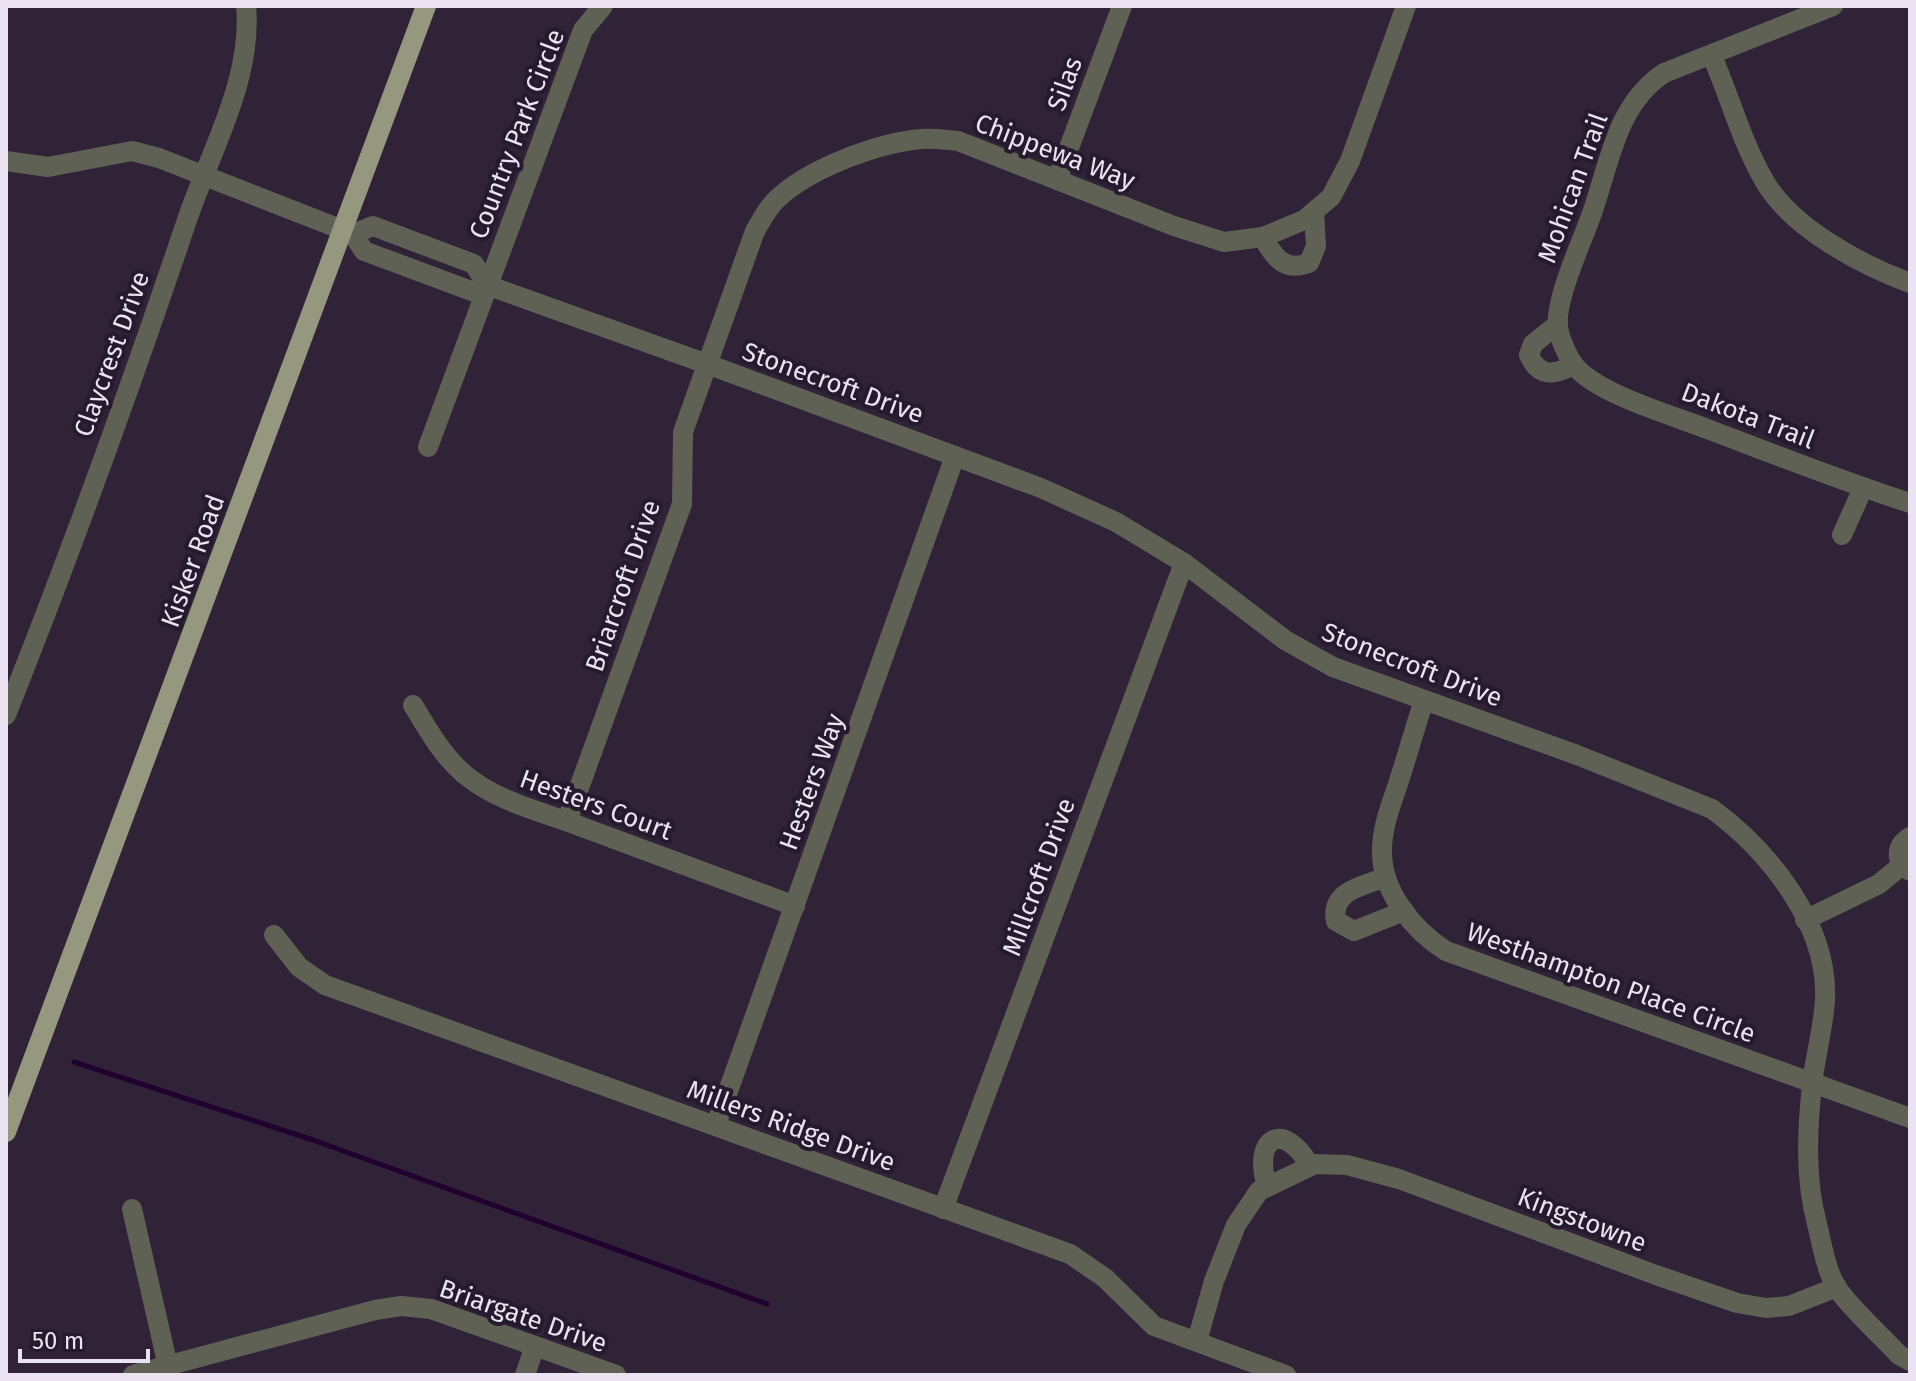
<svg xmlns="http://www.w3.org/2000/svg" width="1916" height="1381" viewBox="0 0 1916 1381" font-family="'Fira Sans',sans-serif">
	<rect width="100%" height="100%" fill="#302338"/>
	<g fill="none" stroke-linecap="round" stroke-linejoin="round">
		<path stroke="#210130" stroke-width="5" d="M74 1062 313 1140 767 1304"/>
		<g stroke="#5f6155" stroke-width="20">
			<path d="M1833 6 1664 73C1615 106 1610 164 1591 216 1582 242 1551 307 1559 332 1561 341 1568 357 1574 365 1596 394 1675 416 1710 430 1776 455 1842 481 1910 503"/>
			<path d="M1712 56C1730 97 1742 143 1765 182 1792 228 1861 265 1910 283"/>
			<path d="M6 161 48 167 132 151 159 158 353 234 364 251 474 292 487 285 707 364 1041 488 1116 522 1184 563 1285 640 1333 667 1577 755 1712 809C1769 851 1829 925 1825 1001 1823 1029 1815 1057 1812 1085 1807 1131 1805 1179 1817 1224 1822 1244 1826 1271 1837 1288 1850 1308 1882 1336 1899 1355L1910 1361"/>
			<path d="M1057 180 1122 6"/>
			<path d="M353 234 373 226 474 264 487 285"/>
			<path d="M1263 237C1274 258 1285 272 1309 263L1316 246 1314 212"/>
			<path d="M1558 324 1533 344 1529 355C1539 378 1555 375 1573 365"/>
			<path d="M428 447 583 30 603 6"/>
			<path d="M1842 535 1863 488"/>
			<path d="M1424 700C1415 728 1407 756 1398 784 1391 805 1382 827 1382 850 1381 891 1413 930 1446 951L1910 1118"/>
			<path d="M413 705C428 730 442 755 464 774 499 803 541 811 582 827 653 853 724 880 795 906"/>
			<path d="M6 715C71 552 131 386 187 220 210 152 253 79 246 6"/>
			<path d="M567 821 682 504 683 432 755 231C761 221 767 209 775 201 807 169 877 143 921 139 933 138 946 140 958 141L1174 226 1224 242 1263 237 1304 220 1331 197 1350 161 1406 6"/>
			<path d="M1910 837C1895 846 1895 862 1910 871"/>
			<path d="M1386 877C1364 886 1330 890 1336 921L1354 931 1404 911"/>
			<path d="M1805 920 1879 884 1902 865"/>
			<path d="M274 935 299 967 325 985 1070 1254 1105 1278 1154 1326 1286 1375"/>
			<path d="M716 1125 955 456"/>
			<path d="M1267 1186C1252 1138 1283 1119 1310 1166"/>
			<path d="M132 1209 170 1375"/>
			<path d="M943 1209 1184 563"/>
			<path d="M1197 1341 1214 1281 1236 1225 1259 1191 1315 1164 1347 1165 1399 1179 1656 1275 1737 1303 1766 1308 1789 1306 1837 1287"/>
			<path d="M133 1375 375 1310 401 1306 431 1309 616 1375"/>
			<path d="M525 1375 535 1346"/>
		</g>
		<path stroke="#95987f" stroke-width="20" d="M6 1132 426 6"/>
	</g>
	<g text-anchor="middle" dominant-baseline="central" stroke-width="8" stroke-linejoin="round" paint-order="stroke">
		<g font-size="26" fill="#ebe3f1" stroke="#261a2e">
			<text transform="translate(1065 84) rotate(-70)">Silas</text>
			<text transform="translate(517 134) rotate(-69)">Country Park Circle</text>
			<text transform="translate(1055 152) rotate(21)">Chippewa Way</text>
			<text transform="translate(1573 188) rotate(-70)">Mohican Trail</text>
			<text transform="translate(112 354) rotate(-70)">Claycrest Drive</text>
			<text transform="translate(833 383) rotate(20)">Stonecroft Drive</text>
			<text transform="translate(1748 416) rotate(21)">Dakota Trail</text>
			<text transform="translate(193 561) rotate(-70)">Kisker Road</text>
			<text transform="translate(623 586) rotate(-71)">Briarcroft Drive</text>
			<text transform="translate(1412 665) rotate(21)">Stonecroft Drive</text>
			<text transform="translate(812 782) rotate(-70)">Hesters Way</text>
			<text transform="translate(596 805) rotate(20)">Hesters Court</text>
			<text transform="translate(1039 877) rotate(-70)">Millcroft Drive</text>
			<text transform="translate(1611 983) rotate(20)">Westhampton Place Circle</text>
			<text transform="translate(791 1126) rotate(20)">Millers Ridge Drive</text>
			<text transform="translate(1582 1220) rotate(21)">Kingstowne</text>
			<text transform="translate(523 1316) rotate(19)">Briargate Drive</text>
		</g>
	</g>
	<rect width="1916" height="1381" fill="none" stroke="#ebe3f1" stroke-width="16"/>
	<path d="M20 1349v12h128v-12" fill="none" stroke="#ebe3f1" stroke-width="4"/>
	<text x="32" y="1349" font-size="24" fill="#ebe3f1" stroke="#261a2e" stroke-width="6" paint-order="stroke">50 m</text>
</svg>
